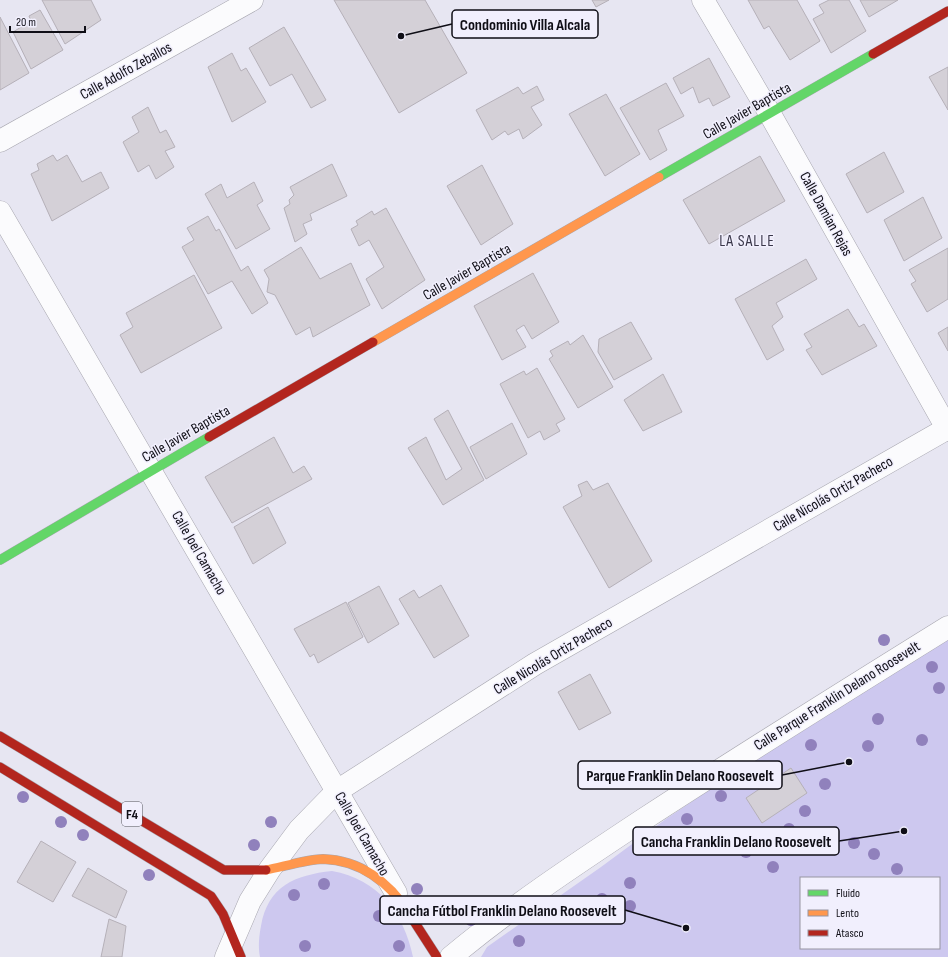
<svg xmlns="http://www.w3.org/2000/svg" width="948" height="957" viewBox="0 0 948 957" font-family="'Sofia Sans Condensed',sans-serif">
	<rect width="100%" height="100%" fill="#e7e6f2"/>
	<g fill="#cdc8ef" fill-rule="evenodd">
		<path d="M948 637V957H481L487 947 601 867 666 819 834 706ZM801 878H939V948H801Z"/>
		<path d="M332 871C378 879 404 913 413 957H260C258 947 259 936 261 926 268 886 295 875 332 871Z"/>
	</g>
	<g fill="#d4d0d7" stroke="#b5b0b8">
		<path d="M42 0H91L101 20 65 44Z"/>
		<path d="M334 0H425L467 73 399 113Z"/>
		<path d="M592 0H609L596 7Z"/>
		<path d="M748 0H797L820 41 790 60 769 26 764 29Z"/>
		<path d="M829 0H849L866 31 831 53 813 19 824 13 819 5Z"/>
		<path d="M860 0H898L869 17Z"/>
		<path d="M40 10 63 50 31 69 13 32 31 21 29 16Z"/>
		<path d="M0 17 29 73 0 90Z"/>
		<path d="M284 27 326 100 311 108 292 74 270 86 249 48Z"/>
		<path d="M232 53 241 71 246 68 266 102 232 122 208 67Z"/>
		<path d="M709 58 730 97 713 106 709 98 699 103 693 87 681 94 673 78Z"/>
		<path d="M948 67V110L929 77Z"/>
		<path d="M666 83 684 116 658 130 667 150 650 160 620 108Z"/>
		<path d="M537 86 544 100 531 107 542 125 523 139 519 129 508 135 505 131 492 140 476 110 518 87 523 94Z"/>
		<path d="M606 94 640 154 605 176 569 114Z"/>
		<path d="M148 107 160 133 166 130 175 147 165 151 174 167 156 179 149 165 138 172 123 142 139 132 132 117Z"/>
		<path d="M884 152 904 192 867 213 846 174Z"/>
		<path d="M53 155 57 161 67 155 82 182 101 172 109 188 52 221 31 174 39 170 37 164Z"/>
		<path d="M760 156 785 201 709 244 683 200Z"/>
		<path d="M332 164 347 196 310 214 312 220 303 224 307 234 295 242 284 208 290 204 289 200 294 195 290 187Z"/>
		<path d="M482 165 513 224 481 245 447 186Z"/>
		<path d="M254 182 263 201 257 205 270 229 236 249 205 194 221 184 227 198Z"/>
		<path d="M923 197 942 238 904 261 884 220Z"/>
		<path d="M386 208 425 280 382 309 366 279 384 267 369 240 359 246 351 229 358 225 356 221 372 211 374 215Z"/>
		<path d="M208 216 216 231 219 229 241 271 248 266 268 303 252 314 232 281 208 294 182 247 194 240 187 228Z"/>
		<path d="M301 247 320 279 351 263 370 305 313 337 310 327 296 335 275 295 267 292 269 279 264 270Z"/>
		<path d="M948 248V299L927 312 911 284 916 281 909 270Z"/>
		<path d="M806 259 817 279 776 303 783 317 772 326 784 350 767 360 735 299Z"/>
		<path d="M533 273 559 322 532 339 524 325 516 330 526 347 502 360 474 306Z"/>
		<path d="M194 275 222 328 141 373 120 335 133 327 126 313Z"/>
		<path d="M848 309 859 327 864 324 877 346 822 375 806 350 812 347 804 334Z"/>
		<path d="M631 322 652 359 614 380 598 352 599 339Z"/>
		<path d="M948 327V351L938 333Z"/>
		<path d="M583 335 613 387 578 408 549 359 553 356 550 351 568 341 570 345Z"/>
		<path d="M537 368 565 419 556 424 560 431 544 440 540 431 528 438 500 384 524 371 526 375Z"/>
		<path d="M663 374 682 412 643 431 624 400Z"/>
		<path d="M448 410 484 480 443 505 408 448 426 437 446 480 462 469 434 419Z"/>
		<path d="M512 423 527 454 486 479 470 447Z"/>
		<path d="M274 437 293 473 304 466 312 479 232 523 205 477Z"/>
		<path d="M587 481 593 490 608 483 652 561 609 588 563 507 582 496 578 485Z"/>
		<path d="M268 507 286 543 253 564 234 527Z"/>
		<path d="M441 585 469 636 434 658 399 599 414 590 419 598Z"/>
		<path d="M379 586 399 624 368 643 348 603Z"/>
		<path d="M346 602 363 637 318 663 314 654 310 657 294 629Z"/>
		<path d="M590 674 611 713 579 730 558 692Z"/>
		<path d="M791 768 807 793 762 823 746 798Z"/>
		<path d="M41 841 76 862 53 902 17 882Z"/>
		<path d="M88 868 127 891 116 918 72 896Z"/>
		<path d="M109 919 126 926 122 957H101Z"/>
	</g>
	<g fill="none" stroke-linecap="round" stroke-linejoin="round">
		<g stroke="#a7a6af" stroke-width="23">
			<g id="street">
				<path d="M703 0 770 114 948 430"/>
				<path d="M0 141 252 0"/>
				<path d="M0 212 396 893"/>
				<path d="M226 957 250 901 270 869 299 830 337 791 535 664 948 428"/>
				<path d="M451 957C511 907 576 864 641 821 742 755 845 691 948 627"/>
			</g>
		</g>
		<g stroke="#a7a6af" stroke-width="10">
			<g id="fast">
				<path d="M659 177 873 54"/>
				<path d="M0 560 209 437"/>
			</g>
		</g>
		<g stroke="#a7a6af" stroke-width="10">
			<g id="slow">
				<path d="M373 342 659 177"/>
				<path d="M266 870C282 867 308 859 323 859 360 860 389 882 408 912"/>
			</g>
		</g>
		<g stroke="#a7a6af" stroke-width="10">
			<g id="jam">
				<path d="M873 54 948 11"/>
				<path d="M209 437 373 342"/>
				<path d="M0 736 224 870H266"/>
				<path d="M0 767 211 896 223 914 241 957"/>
				<path d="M408 912 437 957"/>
			</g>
		</g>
		<use href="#street" stroke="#fbfbfd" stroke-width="22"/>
		<use href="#fast" stroke="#63d668" stroke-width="9"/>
		<use href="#slow" stroke="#ff974d" stroke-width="9"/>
		<use href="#jam" stroke="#b3261e" stroke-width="9"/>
	</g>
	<g fill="#9081bc">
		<circle cx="884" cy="640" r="6"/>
		<circle cx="932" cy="667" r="6"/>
		<circle cx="939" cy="688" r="6"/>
		<circle cx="878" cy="719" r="6"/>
		<circle cx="922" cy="740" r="6"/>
		<circle cx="811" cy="745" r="6"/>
		<circle cx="868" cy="746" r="6"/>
		<circle cx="825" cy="784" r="6"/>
		<circle cx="721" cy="796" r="6"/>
		<circle cx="23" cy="797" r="6"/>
		<circle cx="805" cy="811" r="6"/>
		<circle cx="687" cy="819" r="6"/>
		<circle cx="61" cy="822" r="6"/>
		<circle cx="271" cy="822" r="6"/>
		<circle cx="789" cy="829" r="6"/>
		<circle cx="83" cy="835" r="6"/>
		<circle cx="854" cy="843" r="6"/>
		<circle cx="254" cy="845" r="6"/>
		<circle cx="746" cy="852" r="6"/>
		<circle cx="874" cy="854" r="6"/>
		<circle cx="773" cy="867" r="6"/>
		<circle cx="897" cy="869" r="6"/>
		<circle cx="149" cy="875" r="6"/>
		<circle cx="630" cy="883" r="6"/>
		<circle cx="324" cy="884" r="6"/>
		<circle cx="417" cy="889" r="6"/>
		<circle cx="294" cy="895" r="6"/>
		<circle cx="602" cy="899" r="6"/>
		<circle cx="630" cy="906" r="6"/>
		<circle cx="379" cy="916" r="6"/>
		<circle cx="471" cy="920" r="6"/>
		<circle cx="519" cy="941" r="6"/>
		<circle cx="305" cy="946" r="6"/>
		<circle cx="399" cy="946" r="6"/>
	</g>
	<g text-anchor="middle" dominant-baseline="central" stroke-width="3" stroke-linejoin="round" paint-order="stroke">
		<rect fill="#f1effd" stroke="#53525b" stroke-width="1" x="122" y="802" width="20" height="24" rx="3"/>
		<g font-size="14" font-weight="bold" fill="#0f0e16">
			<text x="132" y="814">F4</text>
		</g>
		<g font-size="15" fill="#0f0e16" stroke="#f1effd">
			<text transform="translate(126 71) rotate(-29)">Calle Adolfo Zeballos</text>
			<text transform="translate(747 111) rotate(-30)">Calle Javier Baptista</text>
			<text transform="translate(826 214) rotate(61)">Calle Damian Rejas</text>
			<text transform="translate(467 272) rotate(-30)">Calle Javier Baptista</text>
			<text transform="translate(186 434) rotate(-30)">Calle Javier Baptista</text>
			<text transform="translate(833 494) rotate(-30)">Calle Nicolás Ortiz Pacheco</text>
			<text transform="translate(199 553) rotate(60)">Calle Joel Camacho</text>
			<text transform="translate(553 656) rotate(-31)">Calle Nicolás Ortiz Pacheco</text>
			<text transform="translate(837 696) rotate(-32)">Calle Parque Franklin Delano Roosevelt</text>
			<text transform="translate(362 834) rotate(60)">Calle Joel Camacho</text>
		</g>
		<g font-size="16" letter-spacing="1" fill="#393749" stroke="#f1effd">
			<text x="747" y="241">LA SALLE</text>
		</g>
	</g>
	<path fill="none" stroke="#0f0e16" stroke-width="1.5" d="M401 36L452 24M849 762L782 775M904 831L839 841M686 928L625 910"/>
	<g fill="#0f0e16" stroke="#f1effd" stroke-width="1.5">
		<circle cx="401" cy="36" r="4"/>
		<circle cx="849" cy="762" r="4"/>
		<circle cx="904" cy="831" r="4"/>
		<circle cx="686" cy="928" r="4"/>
	</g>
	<g fill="#f1effd" stroke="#0f0e16" stroke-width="1.5">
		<rect x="452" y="10" width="146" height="28" rx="4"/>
		<rect x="578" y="761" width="204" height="28" rx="4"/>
		<rect x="633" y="827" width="206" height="28" rx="4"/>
		<rect x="380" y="896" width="245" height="28" rx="4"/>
	</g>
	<g font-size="16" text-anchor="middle" font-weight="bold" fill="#0f0e16">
		<text x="525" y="30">Condominio Villa Alcala</text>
		<text x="680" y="781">Parque Franklin Delano Roosevelt</text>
		<text x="736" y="847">Cancha Franklin Delano Roosevelt</text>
		<text x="502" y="916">Cancha Fútbol Franklin Delano Roosevelt</text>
	</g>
	<rect x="800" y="877" width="140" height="72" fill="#f1effd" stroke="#9795a1"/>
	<rect x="808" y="890" width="20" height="6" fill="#63d668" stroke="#9795a1"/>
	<text x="836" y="897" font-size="12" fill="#0f0e16">Fluido</text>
	<rect x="808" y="910" width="20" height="6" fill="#ff974d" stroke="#9795a1"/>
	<text x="836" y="917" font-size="12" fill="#0f0e16">Lento</text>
	<rect x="808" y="930" width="20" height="6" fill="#b3261e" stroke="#9795a1"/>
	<text x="836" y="937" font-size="12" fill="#0f0e16">Atasco</text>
	<path d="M10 26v6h75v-6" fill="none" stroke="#0f0e16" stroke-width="2"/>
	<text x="16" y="26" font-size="12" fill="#0f0e16" stroke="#f1effd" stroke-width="3" paint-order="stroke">20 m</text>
</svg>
